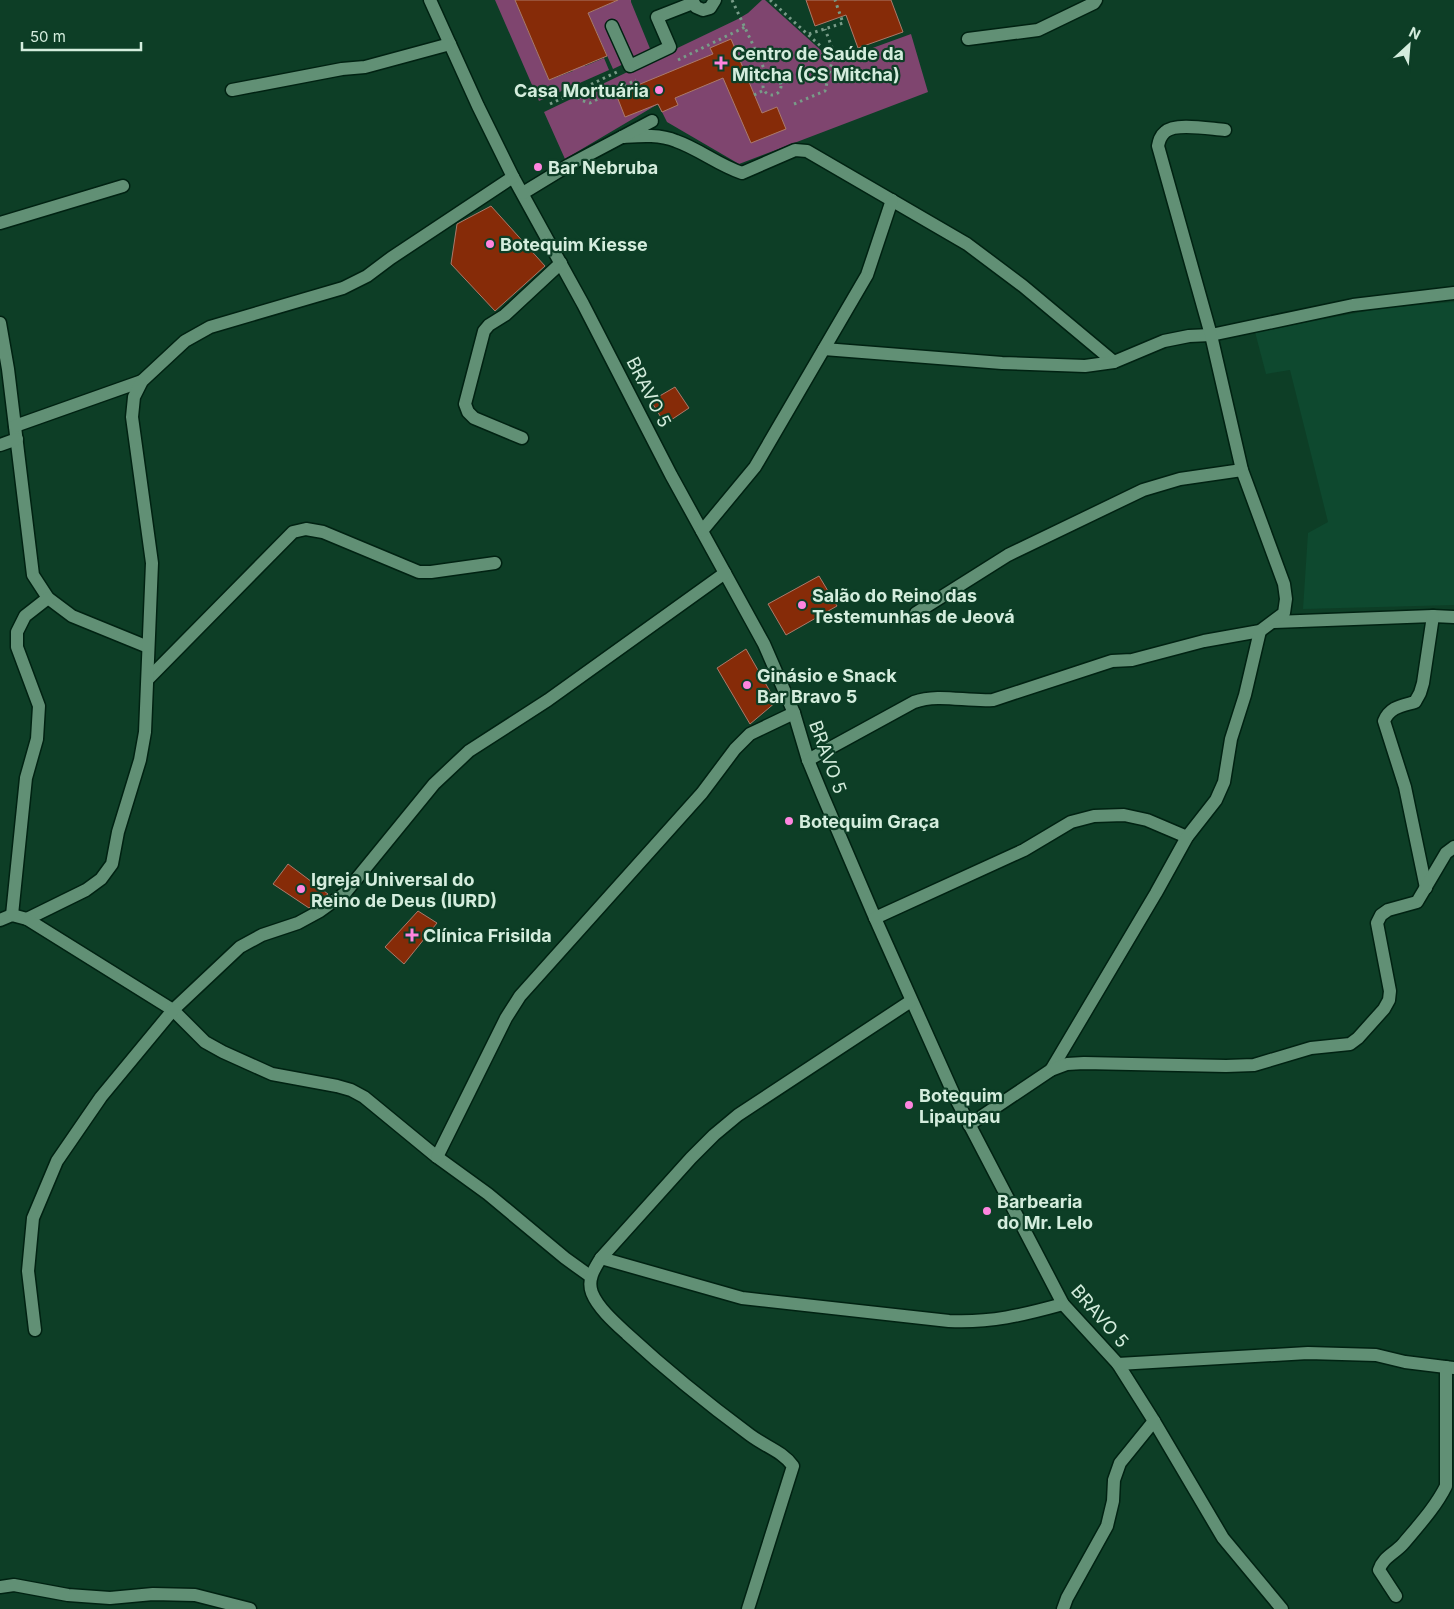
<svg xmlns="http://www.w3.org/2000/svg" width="1454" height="1609" viewBox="0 0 1454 1609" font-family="Inter,sans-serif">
	<rect width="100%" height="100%" fill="#0d3e26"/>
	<path fill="#0e492f" d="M1454 302V605L1303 609 1308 533 1328 522 1290 370 1266 374 1255 332 1383 308Z"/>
	<g fill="#7f456f">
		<path d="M495 0H515L549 80 573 71 558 37 570 31 585 66 604 58 609 70 539 101Z"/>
		<path d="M618 0H631V2L651 51 613 69 588 13Z"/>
		<path d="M762 0H765L834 62 911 34 928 92 739 164 667 122 658 104 565 159 544 112 738 19 748 13Z"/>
	</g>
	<g fill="#862b08" stroke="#ab7a6b">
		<path d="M515 0H618L588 13 607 56 549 80Z"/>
		<path d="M806 0H891L903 32 858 48 846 15 815 26Z"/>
		<path d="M731 39 762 113 777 107 786 129 751 143 723 78 675 98 678 105 662 112 658 104 625 117 616 94 713 54 710 48Z"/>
		<path d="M491 206 545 266 495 311 451 264 457 224Z"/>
		<path d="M675 387 689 408 665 424 651 401Z"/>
		<path d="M819 576 837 606 786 635 768 604Z"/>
		<path d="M746 649 776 702 750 724 717 668Z"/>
		<path d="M288 864 328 894 309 908 273 884Z"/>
		<path d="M418 911 437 923 404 964 385 947Z"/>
	</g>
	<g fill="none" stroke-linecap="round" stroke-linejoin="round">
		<g stroke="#002212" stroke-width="15">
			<g id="minor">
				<path d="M430 0 478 106 513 177 583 304 671 475 764 644 794 713 808 760 822 794 875 918 955 1097 1063 1304 1118 1364 1154 1421 1223 1538 1282 1609"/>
				<path d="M692 0 696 7 703 10 710 8 715 0"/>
				<path d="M612 26 630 66 670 47 657 17 693 3"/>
				<path d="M968 39 1038 30 1094 3 1096 0"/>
				<path d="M232 90 342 69 365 67 450 44"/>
				<path d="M622 137C639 136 659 134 676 141 699 149 718 165 742 173L795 150 807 151 967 244 1023 286 1114 362"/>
				<path d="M523 193 569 165 652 121"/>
				<path d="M0 223 123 186"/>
				<path d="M0 323 8 369 33 575 48 598 72 616 148 647"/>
				<path d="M824 349 1002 363 1085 366 1114 362 1164 341 1189 336 1211 335 1353 305 1454 293"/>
				<path d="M15 426 142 381"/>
				<path d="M522 438 474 418 468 412 465 404 484 331 489 325 505 315 561 263"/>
				<path d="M0 445 17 439"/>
				<path d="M702 531 755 467 867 275 892 200"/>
				<path d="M916 613 1008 555 1143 490 1180 479 1242 470"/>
				<path d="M1274 622 1433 616 1454 617"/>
				<path d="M148 679 293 532 306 529 323 532 419 572H431L495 563"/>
				<path d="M808 760 914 702C939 693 966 702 993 700L1112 661 1132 660 1204 641 1260 631 1284 613 1286 599 1284 584 1242 470 1211 335 1158 146C1159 141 1160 136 1165 132 1175 122 1210 129 1225 130"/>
				<path d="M1426 888 1405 787 1384 721C1390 707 1401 706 1415 702L1420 693 1423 683 1433 616"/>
				<path d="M12 915 26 778 37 739 39 706 17 647V632L25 616 48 598"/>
				<path d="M875 918 1024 850 1071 822 1094 816 1124 815 1147 820 1187 837"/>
				<path d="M27 919 86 890 101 879 112 864 118 832 140 760 145 732 152 563 132 417 134 397 142 381 185 341 210 327 343 288 367 276 391 258 513 177"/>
				<path d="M0 920 12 915 27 919 173 1010 205 1042 223 1052 272 1074 337 1086 351 1090 364 1097 437 1157 488 1194 565 1258 590 1276"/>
				<path d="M1051 1070 1156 893 1187 837 1216 800 1224 782 1231 739 1245 695 1260 631"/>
				<path d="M969 1125 1051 1070 1067 1064 1084 1063 1226 1066 1254 1065 1311 1048 1350 1044 1358 1038 1384 1009 1389 1000 1390 991 1377 923 1381 915 1388 910 1417 902 1446 853 1454 847"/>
				<path d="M437 1157 506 1018 520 996 702 793 735 749 750 734 794 713"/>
				<path d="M601 1258 742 1298 949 1321C991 1323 1023 1315 1063 1304"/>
				<path d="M35 1330 28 1271 33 1218 57 1161 101 1097 173 1010 240 947 262 935 298 923 320 911 345 893 434 784 469 751 548 700 725 573"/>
				<path d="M1118 1364 1308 1353 1376 1355 1405 1362 1454 1368"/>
				<path d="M0 1587 14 1585 68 1595 110 1598 153 1594 195 1595 250 1609"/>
				<path d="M1396 1596 1379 1570C1383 1557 1394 1554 1403 1544 1418 1526 1435 1508 1446 1486V1367"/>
				<path d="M748 1609 793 1466C782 1451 766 1447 750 1435 708 1404 666 1370 627 1334 615 1323 598 1308 592 1293 587 1280 594 1269 601 1258L691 1158 714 1135 738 1115 911 1001"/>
				<path d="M1063 1609 1067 1598 1107 1526 1113 1501 1114 1480 1120 1463 1154 1421"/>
			</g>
		</g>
		<g stroke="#789c88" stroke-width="3" stroke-dasharray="2.5 4" stroke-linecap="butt">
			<path d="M732 0 768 77"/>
			<path d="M770 0 837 61 825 29"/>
			<path d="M809 34 843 23 835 0"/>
			<path d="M678 60 745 27"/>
			<circle cx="772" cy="86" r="9"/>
			<path d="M574 92 580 100 590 103 636 80"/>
			<path d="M754 95 764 90"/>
			<path d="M550 104 619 71"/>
			<path d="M794 104 825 91 833 57"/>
		</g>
		<use href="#minor" stroke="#619075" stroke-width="12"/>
	</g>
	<g fill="#ff85df" stroke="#0d3e26" stroke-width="2">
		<path d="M718.5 55.5h5v5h5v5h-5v5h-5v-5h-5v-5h5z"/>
		<circle cx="659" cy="90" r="5"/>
		<circle cx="538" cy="167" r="5"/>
		<circle cx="490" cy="244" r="5"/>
		<circle cx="802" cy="605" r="5"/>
		<circle cx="747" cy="685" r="5"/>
		<circle cx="789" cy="821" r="5"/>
		<circle cx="301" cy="889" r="5"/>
		<path d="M409.5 927.5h5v5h5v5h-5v5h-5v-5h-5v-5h5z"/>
		<circle cx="909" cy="1105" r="5"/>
		<circle cx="987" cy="1211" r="5"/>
	</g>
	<g text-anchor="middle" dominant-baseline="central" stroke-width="4.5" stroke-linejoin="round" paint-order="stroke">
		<g font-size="18" font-weight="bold" fill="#d4eddd" stroke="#0d3e26" text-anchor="start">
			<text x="732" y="53">Centro de Saúde da<tspan x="732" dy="21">Mitcha (CS Mitcha)</tspan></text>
			<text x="649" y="90" text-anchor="end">Casa Mortuária</text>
			<text x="548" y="167">Bar Nebruba</text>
			<text x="500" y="244">Botequim Kiesse</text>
			<text x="812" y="595">Salão do Reino das<tspan x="812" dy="21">Testemunhas de Jeová</tspan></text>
			<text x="757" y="675">Ginásio e Snack<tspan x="757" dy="21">Bar Bravo 5</tspan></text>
			<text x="799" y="821">Botequim Graça</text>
			<text x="311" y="879">Igreja Universal do<tspan x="311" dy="21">Reino de Deus (IURD)</tspan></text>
			<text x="423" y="935">Clínica Frisilda</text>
			<text x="919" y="1095">Botequim<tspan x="919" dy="21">Lipaupau</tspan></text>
			<text x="997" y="1201">Barbearia<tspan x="997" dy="21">do Mr. Lelo</tspan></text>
		</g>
		<g font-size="18" fill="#d4eddd" stroke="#0d3e26">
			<text transform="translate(649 392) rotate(63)">BRAVO 5</text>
			<text transform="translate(828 757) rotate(70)">BRAVO 5</text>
			<text transform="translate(1100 1316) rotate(49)">BRAVO 5</text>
		</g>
	</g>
	<g transform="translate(1409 45) rotate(26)" stroke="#0d3e26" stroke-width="4" paint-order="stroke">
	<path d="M0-4L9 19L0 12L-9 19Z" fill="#d4eddd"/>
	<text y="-8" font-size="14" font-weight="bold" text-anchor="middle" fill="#d4eddd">N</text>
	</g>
	<path d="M22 42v8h119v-8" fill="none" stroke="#d4eddd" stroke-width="2.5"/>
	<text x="30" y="42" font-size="15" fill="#d4eddd" stroke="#0d3e26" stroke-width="4" paint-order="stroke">50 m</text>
</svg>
